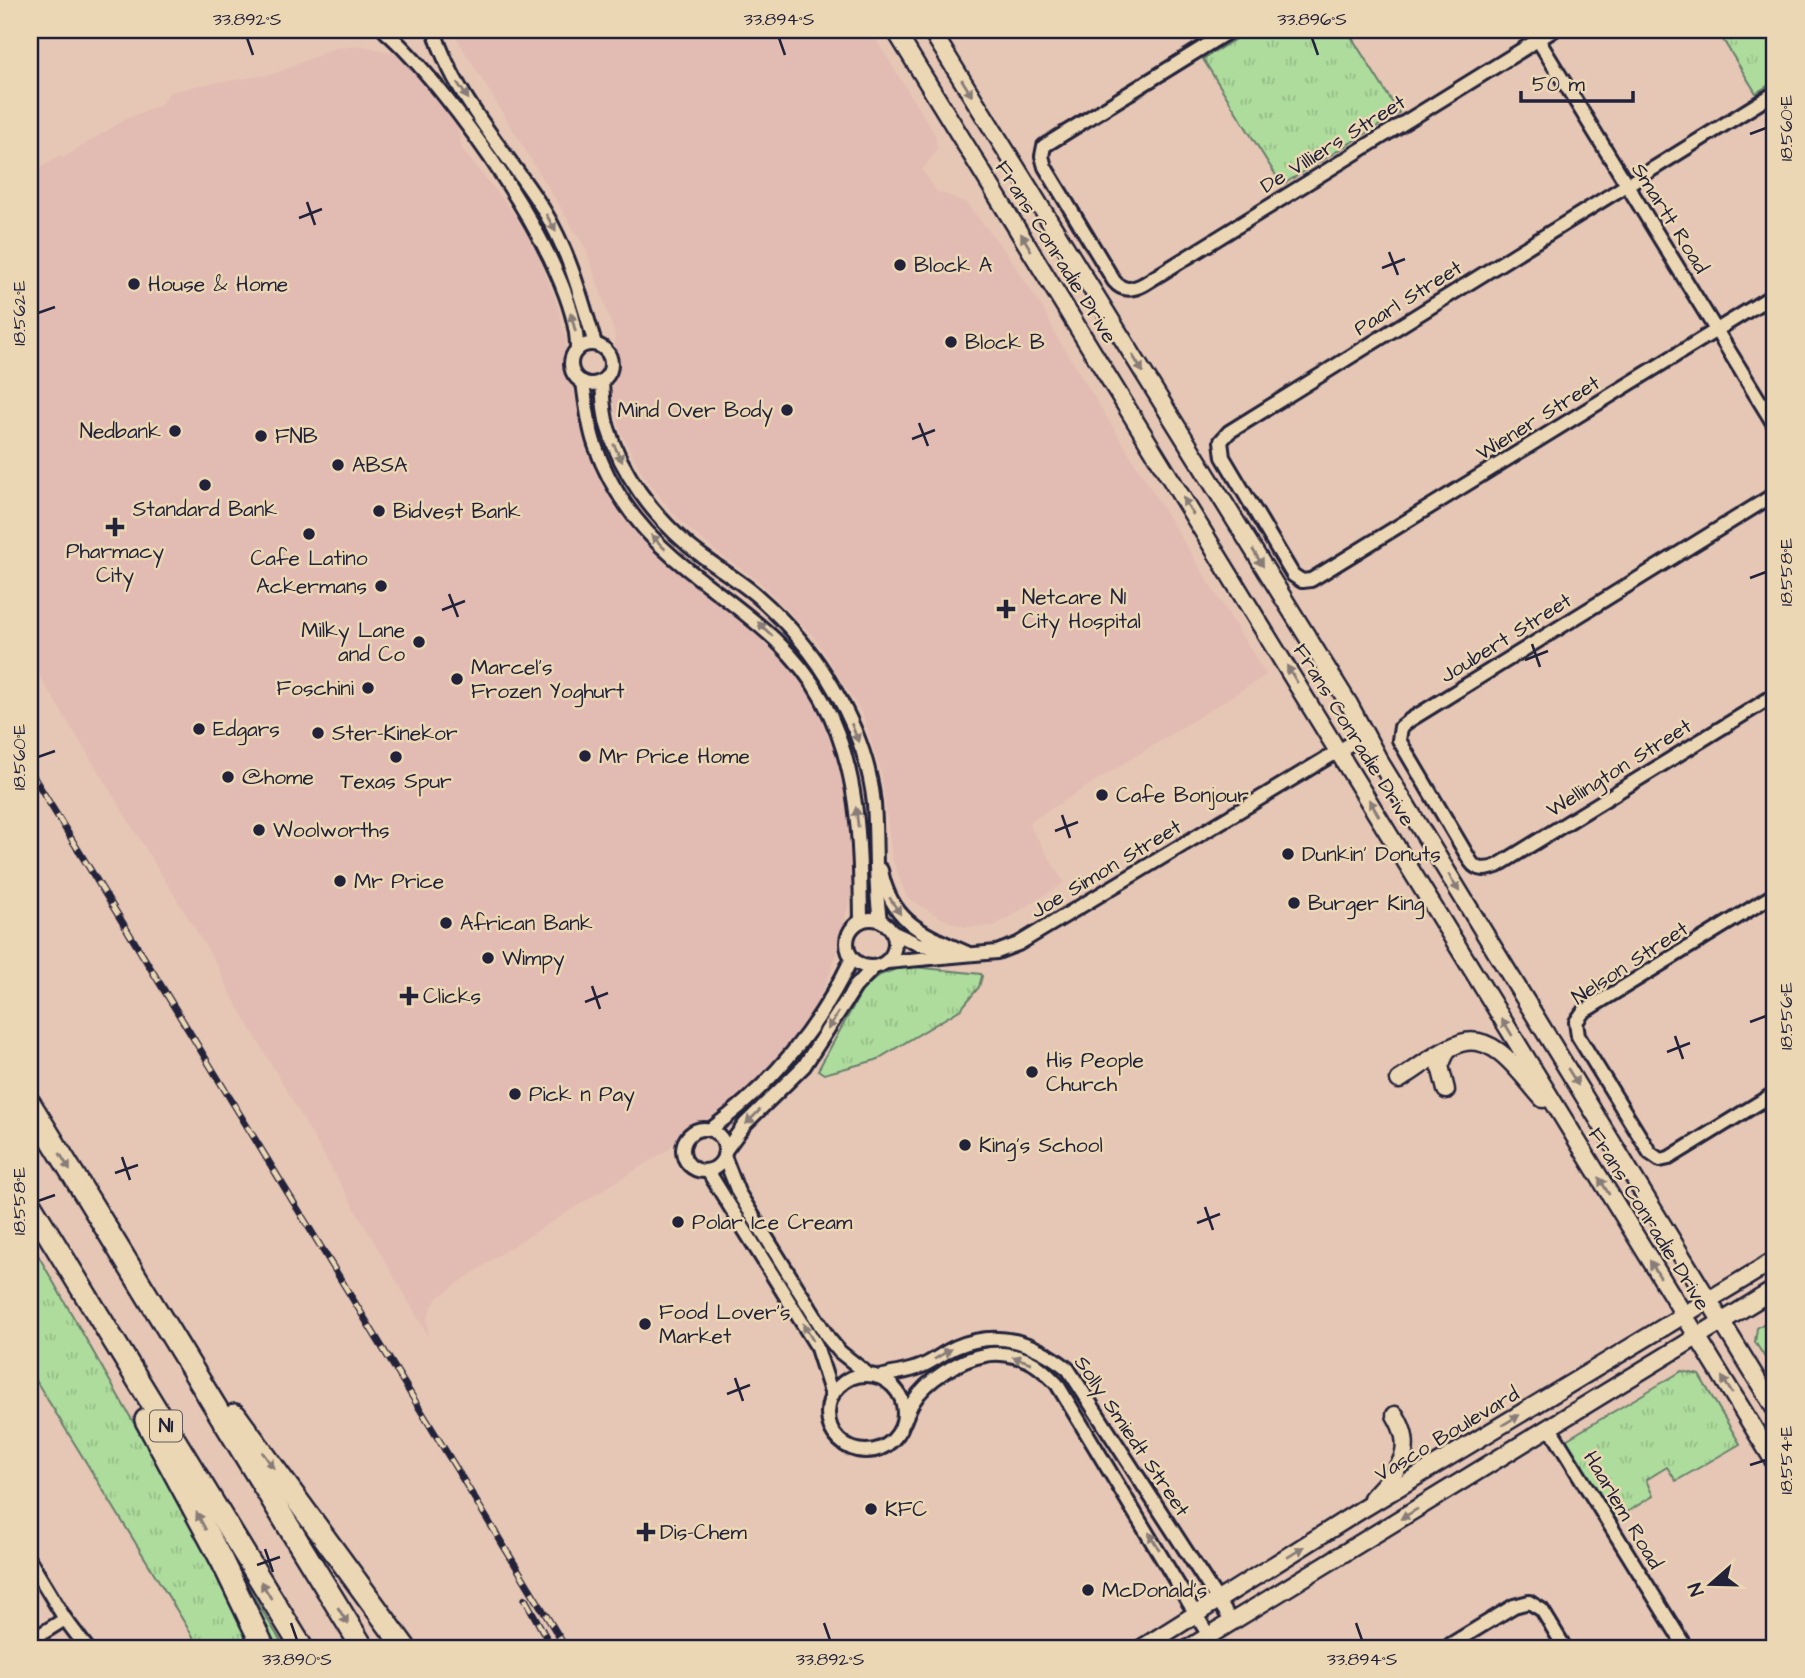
<svg xmlns="http://www.w3.org/2000/svg" width="1805" height="1678" viewBox="0 0 1805 1678" font-family="'Architects Daughter',sans-serif">
	<defs>
		<pattern id="grass-tufts" width="24" height="20" patternUnits="userSpaceOnUse" patternTransform="scale(1.75)"><rect width="24" height="20" fill="#addc9c"/><path d="M3 7l-1-3M5 7V3M7 7l1-3M15 17l-1-3M17 17v-4M19 17l1-3" fill="none" stroke="#95bc87"/></pattern>
	</defs>
	<rect width="100%" height="100%" fill="#e6c6b4"/>
	<filter id="ink" filterUnits="userSpaceOnUse"><feTurbulence type="fractalNoise" baseFrequency=".0143" numOctaves="2"/><feDisplacementMap in="SourceGraphic" scale="14" xChannelSelector="R" yChannelSelector="G"/><feConvolveMatrix kernelMatrix="1 2 1 2 8 2 1 2 1" color-interpolation-filters="sRGB"/></filter>
	<g filter="url(#ink)">
		<g fill="#e2bbb3">
			<path d="M452 30H870L935 135 937 149 922 170 936 191 966 203 1008 255 1046 314 1055 334 1266 675 1028 823 1064 883 994 926 964 927 943 919 907 897 892 858 882 776 863 715 815 638 759 581 717 552 687 527 673 513 642 473 621 432 612 394 615 334 586 249Z"/>
			<path d="M363 46 396 54 413 65 431 85 457 124 462 150 505 202 525 230 539 257 555 298 566 339 565 345 579 418 597 466 651 543 678 570 717 597 760 632 799 678 820 712 837 757 849 802 854 841 851 895 831 971 813 1010 782 1055 738 1098 674 1142 669 1149 503 1252 438 1297 431 1307 427 1319 428 1335 232 996 216 963 30 660V175L61 155 63 158 128 118 161 105 169 93 196 86 274 74 336 48Z"/>
		</g>
		<g fill="url(#grass-tufts)" stroke="#687f6c" stroke-width="2">
			<path d="M1250 30H1347L1399 113 1282 185 1203 59Z"/>
			<path d="M1717 30H1775V81L1756 93Z"/>
			<path d="M905 966 981 974 982 976 979 987 961 1009 876 1060 824 1074 818 1070 863 989 880 975Z"/>
			<path d="M30 1241 205 1548 228 1601 254 1648H200L30 1371Z"/>
			<path d="M1775 1316V1373L1755 1342 1757 1328Z"/>
			<path d="M1682 1371 1699 1375 1740 1444 1676 1481 1667 1467 1646 1480 1653 1496 1610 1522 1564 1441Z"/>
			<path d="M218 1538 285 1648H271Z"/>
		</g>
		<g fill="none" stroke-linecap="round" stroke-linejoin="round">
			<g stroke="#22223b" stroke-width="18">
				<g id="street">
					<path d="M434 30C453 95 507 152 543 209 569 251 581 297 595 344"/>
					<path d="M1231 30 1044 146 1042 156 1045 167 1114 281C1123 292 1133 290 1144 284L1554 30"/>
					<path d="M1532 30 1775 426"/>
					<path d="M385 31C446 84 580 268 577 350"/>
					<path d="M1775 93 1229 432 1221 441 1223 457 1293 575 1302 581 1311 580 1775 294"/>
					<circle cx="591" cy="364" r="20"/>
					<path d="M602 381C603 397 603 413 608 428 621 473 653 515 688 545 709 563 735 577 756 595 787 622 814 653 834 689 854 723 870 764 874 804 877 843 874 881 880 920"/>
					<path d="M583 382C586 403 588 425 595 445 610 488 638 527 673 557 725 602 788 636 822 699 860 768 860 844 861 921"/>
					<path d="M1775 494 1410 720 1401 727 1399 740 1471 862C1477 871 1487 870 1497 866L1775 695"/>
					<path d="M881 870C891 923 924 934 969 954"/>
					<path d="M1775 894 1583 1012 1576 1022 1578 1036 1650 1153 1660 1160 1669 1158 1775 1093"/>
					<circle cx="871" cy="943" r="24"/>
					<path d="M894 933 918 944 948 950"/>
					<path d="M887 962 997 952 1018 944 1365 735"/>
					<circle cx="704" cy="1150" r="21"/>
					<path d="M711 1129C773 1084 819 1027 852 958"/>
					<path d="M725 1151 745 1124 804 1066 855 987 874 967"/>
					<path d="M724 1156 738 1192 829 1339 840 1352 869 1375"/>
					<path d="M708 1171 816 1345 832 1395"/>
					<circle cx="866" cy="1413" r="38"/>
					<path d="M880 1377C893 1373 909 1372 922 1366 934 1361 944 1352 956 1347 998 1329 1034 1342 1068 1369L1232 1622"/>
					<path d="M904 1422C907 1415 909 1408 913 1402 926 1380 960 1359 985 1355 998 1352 1015 1355 1027 1360 1039 1365 1048 1375 1057 1384L1209 1636"/>
					<path d="M1550 1428 1686 1648"/>
					<path d="M30 1561 65 1619 87 1648"/>
					<path d="M30 1641 65 1619"/>
					<path d="M1445 1648 1514 1606 1529 1602 1542 1610 1565 1648"/>
				</g>
			</g>
			<g stroke="#22223b" stroke-width="21">
				<g id="secondary">
					<path d="M895 30 1775 1463"/>
					<path d="M931 30 1349 704 1380 762 1775 1409"/>
					<path d="M1399 1080C1418 1068 1439 1051 1461 1043 1496 1032 1523 1078 1543 1099"/>
					<path d="M1446 1090 1440 1066 1447 1050"/>
					<path d="M1372 1498C1397 1470 1418 1453 1395 1415"/>
					<path d="M1142 1648 1361 1510 1775 1260"/>
					<path d="M1189 1648 1775 1289"/>
				</g>
			</g>
			<g stroke="#22223b" stroke-width="26">
				<g id="highway">
					<path d="M30 1104 363 1648"/>
					<path d="M30 1204 302 1648"/>
					<path d="M235 1415 405 1648"/>
					<path d="M146 1420 222 1561 264 1648"/>
				</g>
			</g>
			<use href="#street" stroke="#ecd7b5" stroke-width="12"/>
			<use href="#secondary" stroke="#ecd7b5" stroke-width="16"/>
			<use href="#highway" stroke="#ecd7b5" stroke-width="21"/>
			<g stroke="#22223b" stroke-width="7">
				<g id="rail">
					<path d="M30 771 566 1648"/>
					<path d="M525 1599 552 1648"/>
				</g>
			</g>
			<use href="#rail" stroke="#ecd7b5" stroke-width="4.5" stroke-dasharray="13" stroke-linecap="butt"/>
		</g>
		<defs><path id="oneway-solid" d="M-6-.8H1V-3.2L6.5 0L1 3.2V.8H-6Z" transform="scale(1.75)"/></defs>
		<g fill="#877c78">
			<use href="#oneway-solid" transform="translate(967 88) rotate(58)"/>
			<use href="#oneway-solid" transform="translate(463 91) rotate(56)"/>
			<use href="#oneway-solid" transform="translate(551 223) rotate(61)"/>
			<use href="#oneway-solid" transform="translate(1026 242) rotate(-121)"/>
			<use href="#oneway-solid" transform="translate(573 322) rotate(-104)"/>
			<use href="#oneway-solid" transform="translate(1138 364) rotate(58)"/>
			<use href="#oneway-solid" transform="translate(618 453) rotate(64)"/>
			<use href="#oneway-solid" transform="translate(1188 506) rotate(-122)"/>
			<use href="#oneway-solid" transform="translate(658 542) rotate(-135)"/>
			<use href="#oneway-solid" transform="translate(1258 558) rotate(58)"/>
			<use href="#oneway-solid" transform="translate(765 629) rotate(-136)"/>
			<use href="#oneway-solid" transform="translate(1292 674) rotate(-122)"/>
			<use href="#oneway-solid" transform="translate(855 733) rotate(69)"/>
			<use href="#oneway-solid" transform="translate(1374 808) rotate(-121)"/>
			<use href="#oneway-solid" transform="translate(857 817) rotate(-97)"/>
			<use href="#oneway-solid" transform="translate(1454 883) rotate(58)"/>
			<use href="#oneway-solid" transform="translate(895 906) rotate(57)"/>
			<use href="#oneway-solid" transform="translate(833 1021) rotate(122)"/>
			<use href="#oneway-solid" transform="translate(1507 1027) rotate(-121)"/>
			<use href="#oneway-solid" transform="translate(1573 1077) rotate(58)"/>
			<use href="#oneway-solid" transform="translate(753 1117) rotate(135)"/>
			<use href="#oneway-solid" transform="translate(65 1162) rotate(59)"/>
			<use href="#oneway-solid" transform="translate(1604 1186) rotate(-121)"/>
			<use href="#oneway-solid" transform="translate(1655 1269) rotate(-122)"/>
			<use href="#oneway-solid" transform="translate(808 1332) rotate(-120)"/>
			<use href="#oneway-solid" transform="translate(943 1354) rotate(-31)"/>
			<use href="#oneway-solid" transform="translate(1022 1360) rotate(-161)"/>
			<use href="#oneway-solid" transform="translate(1727 1385) rotate(-122)"/>
			<use href="#oneway-solid" transform="translate(1511 1420) rotate(-31)"/>
			<use href="#oneway-solid" transform="translate(268 1460) rotate(54)"/>
			<use href="#oneway-solid" transform="translate(1409 1514) rotate(149)"/>
			<use href="#oneway-solid" transform="translate(201 1521) rotate(-118)"/>
			<use href="#oneway-solid" transform="translate(1154 1541) rotate(-121)"/>
			<use href="#oneway-solid" transform="translate(1296 1552) rotate(-32)"/>
			<use href="#oneway-solid" transform="translate(266 1590) rotate(-121)"/>
			<use href="#oneway-solid" transform="translate(343 1616) rotate(59)"/>
		</g>
	</g>
	<path fill="none" stroke="#22223b" stroke-width="2.5" d="M247 38 253 55M779 38 785 55M1312 38 1318 55M1750 134 1766 128M307 202 315 225M299 218 322 209M1389 252 1398 275M1382 268 1405 259M38 313 55 307M919 423 928 446M912 439 935 430M1750 578 1766 572M449 594 458 617M442 610 465 601M1532 644 1540 667M1525 660 1548 651M38 757 55 751M1062 815 1070 838M1055 831 1078 822M592 986 600 1009M585 1002 608 993M1750 1022 1766 1016M1675 1036 1683 1059M1667 1052 1690 1043M122 1157 130 1180M115 1173 138 1165M38 1201 55 1195M1205 1207 1213 1230M1197 1223 1220 1214M735 1378 743 1401M727 1394 750 1385M1750 1465 1766 1460M265 1549 273 1572M257 1565 280 1557M291 1623 297 1640M824 1623 830 1640M1356 1623 1362 1640"/>
	<g fill="#22223b" stroke="#ecd7b5" stroke-width="2.5">
		<circle cx="900" cy="265" r="7"/>
		<circle cx="134" cy="284" r="7"/>
		<circle cx="951" cy="342" r="7"/>
		<circle cx="787" cy="410" r="7"/>
		<circle cx="175" cy="431" r="7"/>
		<circle cx="261" cy="436" r="7"/>
		<circle cx="338" cy="465" r="7"/>
		<circle cx="205" cy="485" r="7"/>
		<circle cx="379" cy="511" r="7"/>
		<path d="M111.5 516.5h7v7h7v7h-7v7h-7v-7h-7v-7h7z"/>
		<circle cx="309" cy="534" r="7"/>
		<circle cx="381" cy="586" r="7"/>
		<path d="M1002.5 598.5h7v7h7v7h-7v7h-7v-7h-7v-7h7z"/>
		<circle cx="419" cy="642" r="7"/>
		<circle cx="457" cy="679" r="7"/>
		<circle cx="368" cy="688" r="7"/>
		<circle cx="199" cy="729" r="7"/>
		<circle cx="318" cy="733" r="7"/>
		<circle cx="585" cy="756" r="7"/>
		<circle cx="396" cy="757" r="7"/>
		<circle cx="228" cy="777" r="7"/>
		<circle cx="1102" cy="795" r="7"/>
		<circle cx="259" cy="830" r="7"/>
		<circle cx="1288" cy="854" r="7"/>
		<circle cx="340" cy="881" r="7"/>
		<circle cx="1294" cy="903" r="7"/>
		<circle cx="446" cy="923" r="7"/>
		<circle cx="488" cy="958" r="7"/>
		<path d="M405.5 985.5h7v7h7v7h-7v7h-7v-7h-7v-7h7z"/>
		<circle cx="1032" cy="1072" r="7"/>
		<circle cx="515" cy="1094" r="7"/>
		<circle cx="965" cy="1145" r="7"/>
		<circle cx="678" cy="1222" r="7"/>
		<circle cx="645" cy="1324" r="7"/>
		<circle cx="871" cy="1509" r="7"/>
		<path d="M642.5 1521.5h7v7h7v7h-7v7h-7v-7h-7v-7h7z"/>
		<circle cx="1088" cy="1590" r="7"/>
	</g>
	<g text-anchor="middle" dominant-baseline="central" stroke-width="5" stroke-linejoin="round" paint-order="stroke">
		<rect fill="#ecd7b5" stroke="#5f5860" stroke-width="2" x="150" y="1410.5" width="32" height="31" rx="5"/>
		<g font-size="19" font-weight="bold" fill="#22223b">
			<text x="166" y="1426">N1</text>
		</g>
		<g font-size="21" fill="#22223b" stroke="#ecd7b5">
			<text transform="translate(1333 144) rotate(-32)">De Villiers Street</text>
			<text transform="translate(1670 218) rotate(58)">Smartt Road</text>
			<text transform="translate(1056 252) rotate(58)">Frans Conradie Drive</text>
			<text transform="translate(1408 298) rotate(-32)">Paarl Street</text>
			<text transform="translate(1538 418) rotate(-32)">Wiener Street</text>
			<text transform="translate(1506 638) rotate(-32)">Joubert Street</text>
			<text transform="translate(1354 735) rotate(58)">Frans Conradie Drive</text>
			<text transform="translate(1619 768) rotate(-32)">Wellington Street</text>
			<text transform="translate(1106 869) rotate(-31)">Joe Simon Street</text>
			<text transform="translate(1630 963) rotate(-33)">Nelson Street</text>
			<text transform="translate(1649 1219) rotate(58)">Frans Conradie Drive</text>
			<text transform="translate(1447 1434) rotate(-31)">Vasco Boulevard</text>
			<text transform="translate(1132 1436) rotate(56)">Solly Smiedt Street</text>
			<text transform="translate(1623 1510) rotate(59)">Haarlem Road</text>
		</g>
		<g font-size="21" fill="#22223b" stroke="#ecd7b5" text-anchor="start">
			<text x="914" y="265">Block A</text>
			<text x="148" y="284">House &amp; Home</text>
			<text x="965" y="342">Block B</text>
			<text x="773" y="410" text-anchor="end">Mind Over Body</text>
			<text x="161" y="431" text-anchor="end">Nedbank</text>
			<text x="275" y="436">FNB</text>
			<text x="352" y="465">ABSA</text>
			<text x="205" y="509" text-anchor="middle">Standard Bank</text>
			<text x="393" y="511">Bidvest Bank</text>
			<text x="115" y="551" text-anchor="middle">Pharmacy<tspan x="115" dy="24">City</tspan></text>
			<text x="309" y="558" text-anchor="middle">Cafe Latino</text>
			<text x="367" y="586" text-anchor="end">Ackermans</text>
			<text x="1022" y="597">Netcare N1<tspan x="1022" dy="24">City Hospital</tspan></text>
			<text x="405" y="630" text-anchor="end">Milky Lane<tspan x="405" dy="24">and Co</tspan></text>
			<text x="471" y="667">Marcel's<tspan x="471" dy="24">Frozen Yoghurt</tspan></text>
			<text x="354" y="688" text-anchor="end">Foschini</text>
			<text x="213" y="729">Edgars</text>
			<text x="332" y="733">Ster-Kinekor</text>
			<text x="599" y="756">Mr Price Home</text>
			<text x="242" y="777">@home</text>
			<text x="396" y="781" text-anchor="middle">Texas Spur</text>
			<text x="1116" y="795">Cafe Bonjour</text>
			<text x="273" y="830">Woolworths</text>
			<text x="1302" y="854">Dunkin' Donuts</text>
			<text x="354" y="881">Mr Price</text>
			<text x="1308" y="903">Burger King</text>
			<text x="460" y="923">African Bank</text>
			<text x="502" y="958">Wimpy</text>
			<text x="423" y="996">Clicks</text>
			<text x="1046" y="1060">His People<tspan x="1046" dy="24">Church</tspan></text>
			<text x="529" y="1094">Pick n Pay</text>
			<text x="979" y="1145">King's School</text>
			<text x="692" y="1222">Polar Ice Cream</text>
			<text x="659" y="1312">Food Lover's<tspan x="659" dy="24">Market</tspan></text>
			<text x="885" y="1509">KFC</text>
			<text x="660" y="1532">Dis-Chem</text>
			<text x="1102" y="1590">McDonald's</text>
		</g>
	</g>
	<rect width="1805" height="1678" fill="none" stroke="#ecd7b5" stroke-width="77"/>
	<g transform="translate(1711 1584) rotate(250)" stroke="#ecd7b5" stroke-width="5" paint-order="stroke">
	<path d="M0-5L12 26L0 18L-12 26Z" fill="#22223b"/>
	<text y="-10" font-size="19" font-weight="bold" text-anchor="middle" fill="#22223b">N</text>
	</g>
	<path d="M1521 91v10h112v-10" fill="none" stroke="#22223b" stroke-width="3.5"/>
	<text x="1532" y="91" font-size="21" fill="#22223b" stroke="#ecd7b5" stroke-width="5" paint-order="stroke">50 m</text>
	<rect x="38" y="38" width="1728" height="1602" fill="none" stroke="#22223b" stroke-width="2.5"/>
	<g font-size="18" text-anchor="middle" fill="#22223b">
		<text x="247" y="25">33.892°S</text>
		<text x="779" y="25">33.894°S</text>
		<text x="1312" y="25">33.896°S</text>
		<text transform="translate(1786 128) rotate(-90)" y="6">18.560°E</text>
		<text transform="translate(19 313) rotate(-90)" y="6">18.562°E</text>
		<text transform="translate(1786 572) rotate(-90)" y="6">18.558°E</text>
		<text transform="translate(19 757) rotate(-90)" y="6">18.560°E</text>
		<text transform="translate(1786 1016) rotate(-90)" y="6">18.556°E</text>
		<text transform="translate(19 1201) rotate(-90)" y="6">18.558°E</text>
		<text transform="translate(1786 1460) rotate(-90)" y="6">18.554°E</text>
		<text x="297" y="1665">33.890°S</text>
		<text x="830" y="1665">33.892°S</text>
		<text x="1362" y="1665">33.894°S</text>
	</g>
</svg>
